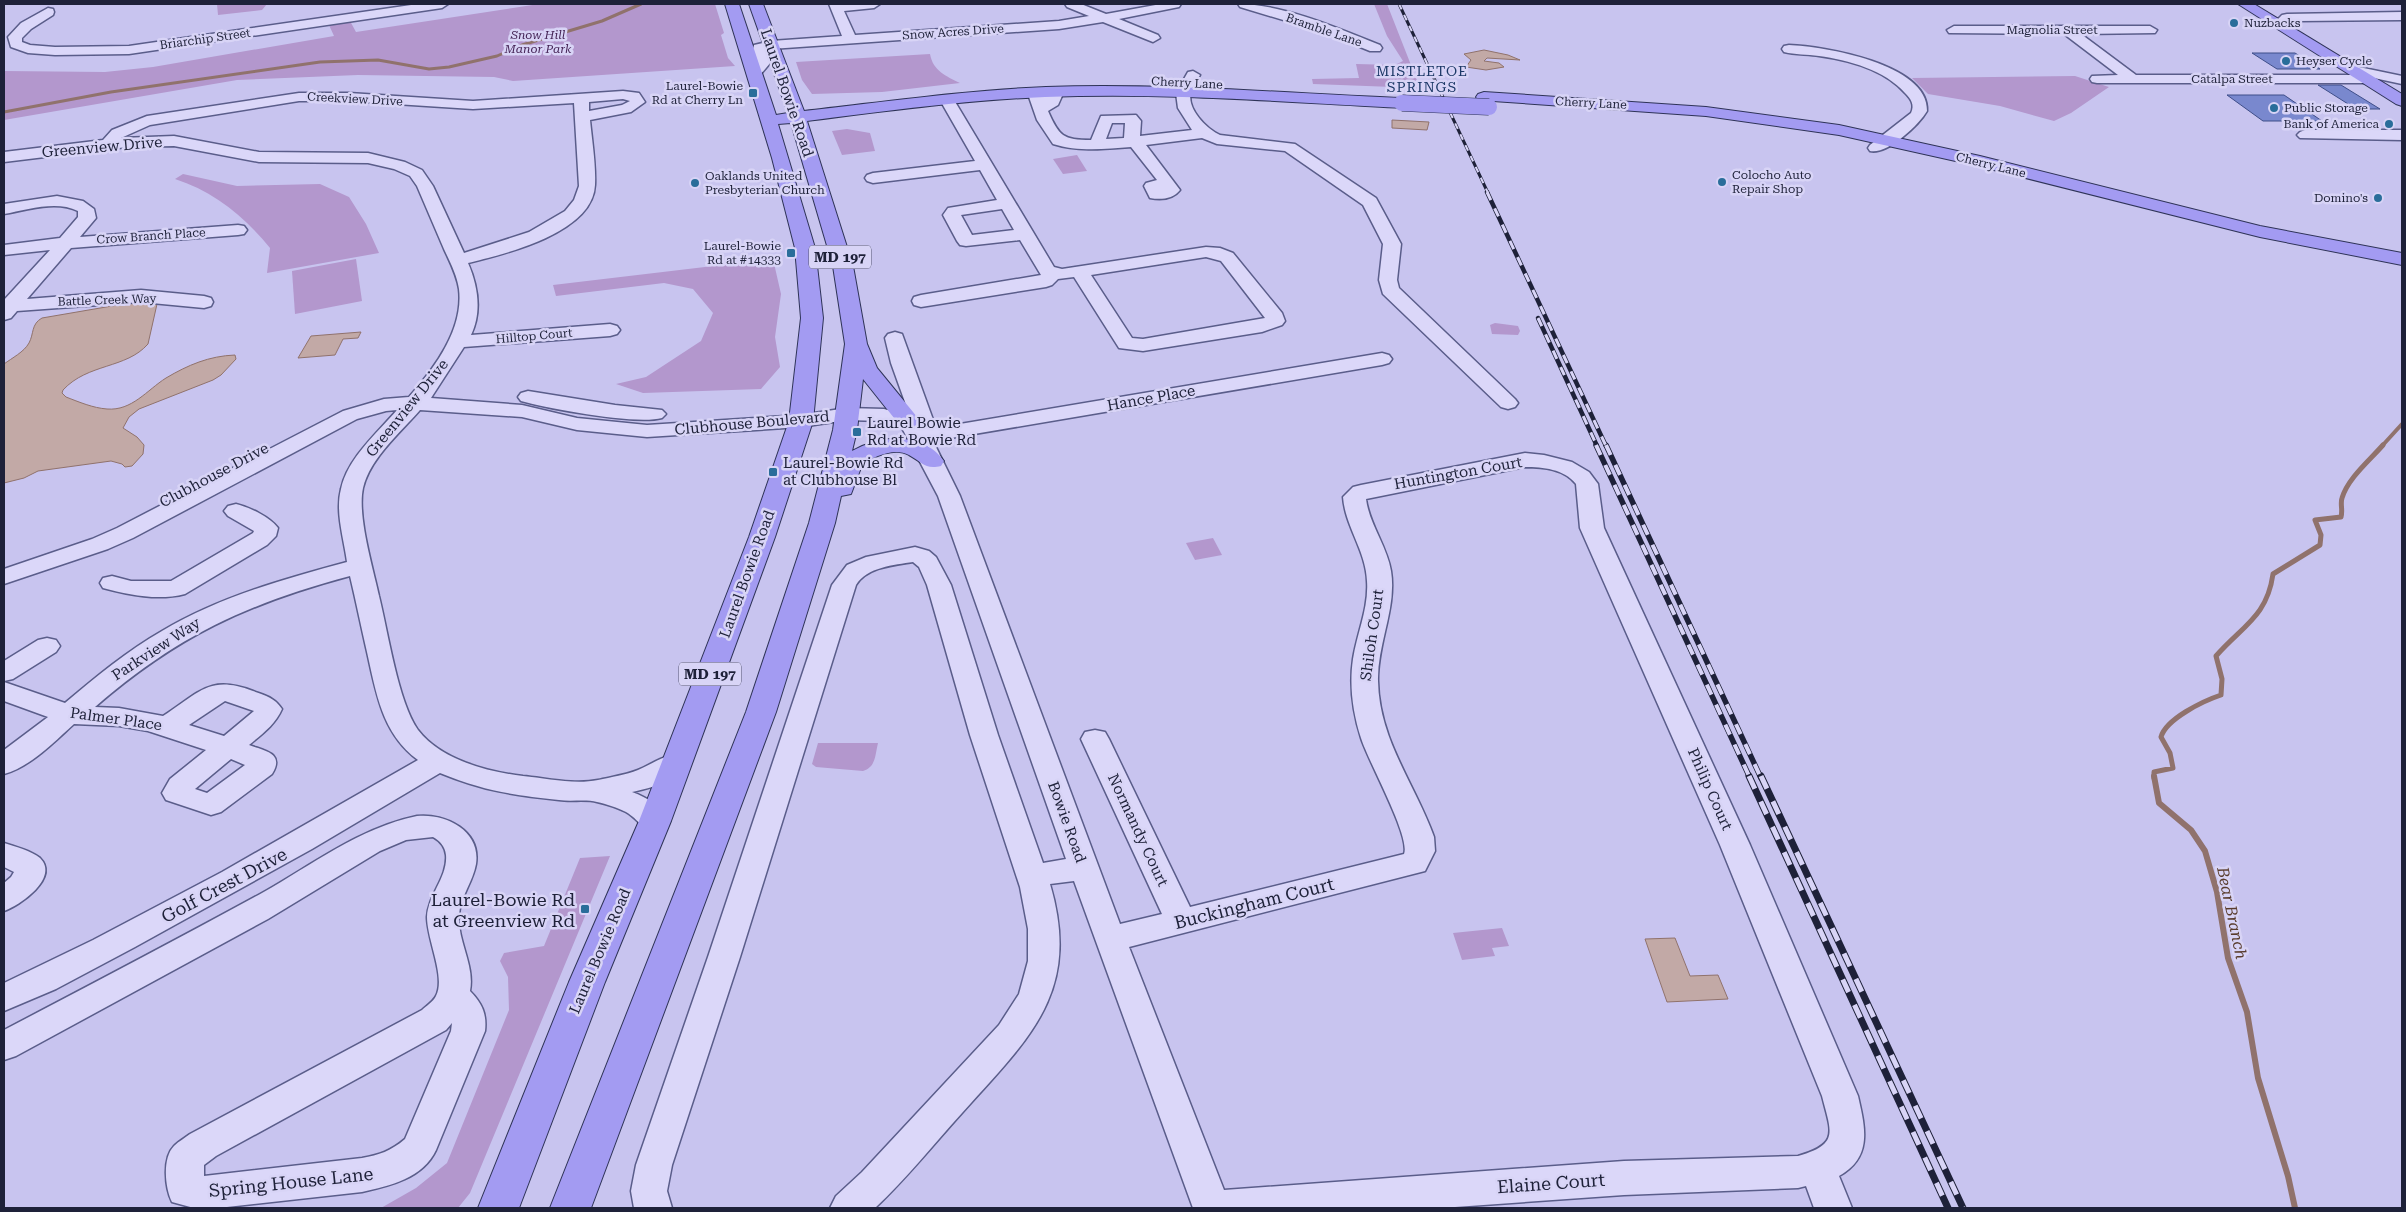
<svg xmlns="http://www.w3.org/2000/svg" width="2406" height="1212" viewBox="0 0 2406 1212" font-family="'Roboto Serif',serif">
	<rect width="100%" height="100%" fill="#c8c4ef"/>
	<g fill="#b397cd">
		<path d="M217 4H267L262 10 218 15Z"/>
		<path d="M539 4H715L724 33 721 35 728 58 735 66 513 81 494 77 358 75 237 80 4 120V71L105 72 153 67 334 36 329 25 319 24 350 21 356 32Z"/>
		<path d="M1374 4H1387L1420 88 1313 84 1312 79 1359 78 1356 64 1395 65 1403 61 1387 36Z"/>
		<path d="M930 54C933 71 946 76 960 83L882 92 812 94 802 80 796 62Z"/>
		<path d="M2075 76 2109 87 2071 113 2054 121 2000 106 1928 94 1912 78Z"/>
		<path d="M847 129 870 133 875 151 842 155 832 131Z"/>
		<path d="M1077 155 1087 171 1063 174 1053 159Z"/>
		<path d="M183 174 237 186 320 184 349 197 366 224 379 253 267 273 270 248C245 217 213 191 175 179Z"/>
		<path d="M356 259 362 301 295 314 292 271Z"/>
		<path d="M773 259 781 294 775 337 780 367 761 389 643 393 616 384 646 377 701 341 713 313 693 289 664 283 556 296 553 285Z"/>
		<path d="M1495 323 1518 326 1520 331 1518 335 1492 334 1490 325Z"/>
		<path d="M1213 538 1222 555 1195 560 1186 543Z"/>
		<path d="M818 743H878C875 755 876 767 863 771L816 767 812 764Z"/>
		<path d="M610 856 470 1193 458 1208H381L416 1188 447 1163 509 1010 508 977 500 961 504 953 544 946 580 858Z"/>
		<path d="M1502 928 1509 946 1492 948 1495 956 1462 960 1453 933Z"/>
	</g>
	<g fill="#c2a9a6" stroke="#90726c">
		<path d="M1484 50 1508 55 1520 60 1487 58 1484 61 1499 63 1504 67 1486 70 1466 67 1471 60 1464 54Z"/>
		<path d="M1392 120 1429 122 1427 130 1392 128Z"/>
		<path d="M141 301 145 303 157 304 148 344C126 369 88 363 63 390L62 393 66 397C79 402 93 408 107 409 132 411 147 390 166 378 188 365 209 356 235 355L236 359 221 375 213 380 139 409 129 417 123 428 137 437 144 445 143 454 132 466 125 467 122 464 111 461 38 471 24 478 4 483V364C12 358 24 352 29 343 34 334 31 324 42 318Z"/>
		<path d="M361 332 358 338 343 339 335 355 298 358 311 336Z"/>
		<path d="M1675 938 1690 976 1718 975 1728 999 1667 1002 1645 939Z"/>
	</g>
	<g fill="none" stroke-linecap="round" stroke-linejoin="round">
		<path stroke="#90726c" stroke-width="3" d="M4 112 111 92 320 62 378 60 429 69 449 67 497 56 522 45 602 21 641 4"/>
		<path stroke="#90726c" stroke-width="4" d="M2382 446 2402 424"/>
		<path stroke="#90726c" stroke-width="5" d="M2154 778V772L2173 768 2170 753 2161 737C2166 719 2203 701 2221 695L2222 679 2216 656C2242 626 2267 617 2273 574L2320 545 2321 535 2315 520 2341 517C2343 510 2340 504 2342 498 2348 478 2370 460 2383 445"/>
		<path stroke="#90726c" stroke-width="6" d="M2154 776 2159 803 2191 830 2205 851 2217 892 2228 958 2247 1012 2258 1078 2288 1176 2295 1208"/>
	</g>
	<g fill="#7988ce" stroke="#3f4e89">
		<path d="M2252 53H2295L2320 69H2277Z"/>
		<path d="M2318 85H2341L2380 109H2356Z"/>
		<path d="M2227 95H2284L2322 121H2263Z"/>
	</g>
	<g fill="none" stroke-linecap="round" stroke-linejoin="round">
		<g stroke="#5a5d8a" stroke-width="3">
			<g id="minor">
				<path d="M418 4H448L442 8 129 54 55 55 28 53 11 47 8 37 21 23 48 8 53 9 54 12 53 15 31 29 22 38V42L30 45 55 47 129 46Z"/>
				<path d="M829 4H880L874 8 844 11 855 35 1059 21 1089 16 1067 7 1065 4H1081L1106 14 1161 4H1181L1179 7 1119 19 1158 35 1160 38 1153 42 1103 22 1059 29 771 49 766 50 771 62 760 75H750L748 72 757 62 752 53 754 45 771 41 842 36Z"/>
				<path d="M1238 4C1282 4 1338 28 1380 45L1382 48 1380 51H1370L1323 32 1240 7Z"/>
				<path d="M2402 12V20L2298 21 2291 22 2280 28 2273 24 2282 15 2287 14Z"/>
				<path d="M1954 26H2150L2157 30 2155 33 2081 34 2136 75H2356L2349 73 2347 70 2354 66 2402 76V84L2374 78 2372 82 2367 83H2097L2092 82 2090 79 2092 76 2118 75 2064 34 1949 33 1947 30Z"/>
				<path d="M1789 45C1823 46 1929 64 1927 111 1919 125 1887 155 1870 151L1868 148 1870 145 1911 113C1915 105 1911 99 1905 93 1885 70 1848 60 1819 56 1807 54 1795 55 1784 52L1782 49 1784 46Z"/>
				<path d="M1193 71 1200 75C1197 80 1192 87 1191 92 1186 109 1207 129 1220 135L1295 144 1376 198 1401 244 1397 280 1399 288 1515 399 1518 403 1515 407 1508 409 1501 407 1383 294 1379 280 1383 244 1363 205 1285 151 1217 144 1202 138 1146 145 1180 190C1173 199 1161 200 1150 198L1144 186 1146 183 1157 180 1131 147C1105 149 1078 152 1053 144L1037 120 1029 97C1036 88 1050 90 1060 93L1062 96 1058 105 1048 111C1059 136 1063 140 1091 140L1101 116 1136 115 1141 121 1140 136 1192 130 1178 108 1176 93 1188 72ZM1112 123H1125L1124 138 1106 139Z"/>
				<path d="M623 91 639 93 645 102 631 112 590 120C592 141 596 164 595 185 593 233 505 254 468 263 478 286 482 312 471 335L610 324 617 326 620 330 617 334 610 336 464 347 431 398 522 405 577 418 647 425 801 415 847 408 884 409 910 416 891 363 885 338 888 334 895 332 902 334 936 428 1382 353 1389 355 1392 359 1389 363 1382 365 933 441 960 496 1120 924 1162 914 1081 739 1085 732 1095 730 1105 732 1109 739 1190 907 1404 854C1411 837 1368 761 1361 738 1353 713 1349 686 1353 659 1357 633 1369 608 1367 581 1366 551 1345 526 1343 497L1353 487 1361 485 1525 453 1544 455 1572 462 1589 472 1598 484 1604 528 1750 845 1858 1096C1865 1127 1873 1157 1839 1176L1852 1208H1814L1806 1186 1798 1188 1624 1195 1441 1208H1193L1074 881 1050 884C1082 993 1029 1038 962 1113 933 1145 906 1179 875 1208H830L836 1196 862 1172 999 1025 1019 994 1028 961V929L1020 887 970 735 927 585 919 567 913 562C894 565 867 567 856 585L740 957 672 1165 667 1191 672 1208H634L631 1191 636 1165 708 957 832 585 847 565 866 557 915 547 929 551 936 557 951 585 998 735 1043 863 1066 859 938 496 902 428 882 421 847 420 801 427 647 437 577 430 522 417 420 410C401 432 370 458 363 488 357 516 373 568 379 596 388 632 398 702 418 730 441 760 488 772 523 776 546 778 574 785 598 780 611 777 626 775 638 770 655 763 668 751 687 756L691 763C681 780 651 788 632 792 648 798 661 806 670 821L665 829C642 835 643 822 626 812 618 808 606 804 597 802 586 799 571 802 559 800 513 795 484 791 440 773L312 849 135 947 56 989 4 1011V983L93 940 222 872 418 760C382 734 376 692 367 652 361 626 356 601 350 576 246 604 177 636 95 707L119 708 163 716C199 693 209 674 253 691 266 696 274 697 282 709 275 725 262 734 249 745 265 751 285 753 272 774L221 812 211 815 166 800 162 793 170 779 206 750 148 731 119 726 74 724C54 742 30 767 4 774V750L48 717 4 701V682L65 703C96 677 127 651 162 631 219 597 284 579 347 562 344 539 335 512 341 489 347 459 378 432 397 410L386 411 357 419 133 538 108 549 4 584V569L92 539 117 528 343 411 384 399 409 397C434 369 464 329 459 289 457 275 450 262 444 249 435 228 426 207 417 186L410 176 394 169 368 163 259 162 174 146 127 147 4 162V152L103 140 112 130 147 116 299 93H349L473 101ZM623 99 630 101 622 105 589 111V102ZM299 101H349L473 109 574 103 579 186 574 200 565 211 529 232 464 253 433 186 422 170 405 162 368 153 259 152 174 136 121 138 150 125ZM1525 467C1543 467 1564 469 1576 484L1580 528 1720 845 1822 1096C1831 1132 1840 1144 1798 1156L1624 1161 1224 1190 1129 947 1425 871 1435 851 1434 837C1415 784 1379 740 1378 681 1377 644 1397 608 1391 571 1387 546 1369 524 1366 499ZM225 701 254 711 224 736 189 725ZM231 759 245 765 207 793 195 789Z"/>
				<path d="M947 96 954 100 1054 267 1062 269 1206 247 1220 248 1233 253 1282 313 1285 321 1282 325 1262 332 1143 351 1119 348 1074 277 1058 279 1052 285 1046 287 921 307 914 305 912 301 914 297 921 295 1041 275 1020 240 966 246 960 245 957 241 943 215 948 208 997 200 980 170 873 183 867 181 865 178 867 175 873 173 975 161 940 100ZM1002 209 1014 230 972 235 961 215ZM1206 257 1221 261 1265 318 1143 339 1132 338 1091 275Z"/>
				<path d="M2305 130H2402V140L2300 138 2297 135 2300 132Z"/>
				<path d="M57 196 83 201 94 209 96 218 80 237 238 225 244 226 247 230 244 234 238 235 71 248 27 299 141 290 204 296 211 298 213 302 211 306 204 308 141 302 17 311 11 318 4 320V300L50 250 4 255V245L60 238 78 217V211C56 200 27 210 4 214V204Z"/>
				<path d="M528 391 615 405 662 410 666 414 662 418C636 425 550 409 521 401L518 397 521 393Z"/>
				<path d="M236 504C249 507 270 517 278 528L276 536 267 545 185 594C158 601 129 595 103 588L100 583 103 578 112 576 131 581H171L253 533 254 531 228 516 224 511 228 506Z"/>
				<path d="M47 638 56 640 60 646 56 652 13 679 4 681V661L38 640Z"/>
				<path d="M417 816C446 813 481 831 476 864 473 882 460 897 459 915 457 941 475 965 470 991 482 1003 487 1014 485 1031L436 1150C423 1178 390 1186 362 1192L218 1208H194L172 1202C165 1188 162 1158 174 1146 179 1141 185 1138 190 1134L422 1010C426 1006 433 1002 436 996 446 977 427 940 427 917 428 895 448 877 446 855 445 846 440 841 433 837L406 840 380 851 268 919 16 1056 4 1060V1030C90 985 176 940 262 893 312 865 359 828 417 816ZM452 1023 451 1031 405 1139C391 1151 379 1155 362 1158L204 1176V1165L216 1156 446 1030Z"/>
				<path d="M4 843C14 846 32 851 40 858 60 878 19 906 4 911V883L11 877 14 872 4 867Z"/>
			</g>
		</g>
		<g stroke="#2e3357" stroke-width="2">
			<g id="major">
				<path d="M725 4H739L776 115 788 113 749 4H763L804 111C884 102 965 90 1046 87 1164 83 1284 93 1402 98L1408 100 1410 103 1408 106 1402 108C1283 102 1164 92 1045 97 966 100 887 111 807 121L853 266 867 344 877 368 922 423 918 428 910 430 902 428 863 379 857 430 852 451C880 435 923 431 944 461L941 466C925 470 922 462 909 455 895 447 874 456 862 465L851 494 841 496 835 523 776 712 591 1208H550L746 712 809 523 833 430 845 344 833 266 791 123 778 124 815 248 823 318 813 421 775 537 671 821 605 982 519 1208H478L569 982 639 821 749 537 789 421 801 318 795 248 772 158Z"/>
				<path d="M2238 4H2254L2402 94V106L2396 104Z"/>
				<path d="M1484 92 1706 107 1839 125 1980 156 2260 226 2402 253V265L2260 237 1978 166 1839 135 1706 116 1478 100 1476 97 1478 94Z"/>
			</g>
		</g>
		<use href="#minor" fill="#dbd7f9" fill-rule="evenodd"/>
		<use href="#major" fill="#a39bf2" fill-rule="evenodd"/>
		<g stroke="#1e2139" stroke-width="3">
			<path id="rail-far3" d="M1399 4 1488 193"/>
		</g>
		<g stroke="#1e2139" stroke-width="4.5">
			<g id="rail-far2">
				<path d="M1487 192 1606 446"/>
				<path d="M1538 318 1597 446"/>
			</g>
		</g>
		<g stroke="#1e2139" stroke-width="5.5">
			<g id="rail-far1">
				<path d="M1596 445 1750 778"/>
				<path d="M1606 445 1761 778"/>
			</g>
		</g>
		<g stroke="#1e2139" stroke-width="7">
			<g id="rail">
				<path d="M1749 776 1948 1208"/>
				<path d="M1761 776 1963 1208"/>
			</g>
		</g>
		<use href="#rail-far3" stroke="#d8d4f6" stroke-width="2" stroke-dasharray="6" stroke-linecap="butt"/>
		<use href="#rail-far2" stroke="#d8d4f6" stroke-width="3" stroke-dasharray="9" stroke-linecap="butt"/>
		<use href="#rail-far1" stroke="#d8d4f6" stroke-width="4" stroke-dasharray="11" stroke-linecap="butt"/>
		<use href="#rail" stroke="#d8d4f6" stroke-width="5" stroke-dasharray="14" stroke-linecap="butt"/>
		<g stroke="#2e3357" stroke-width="17" stroke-linecap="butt">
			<path id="major-bridge" d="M1402 103 1489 107"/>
		</g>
		<use href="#major-bridge" stroke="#a39bf2" stroke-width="16"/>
	</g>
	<g fill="#296d9a" stroke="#d8d4f6" stroke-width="2">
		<circle cx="2234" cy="23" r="5"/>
		<circle cx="2286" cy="61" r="5"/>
		<rect x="748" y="88" width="10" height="10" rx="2.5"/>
		<circle cx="2274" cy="108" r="5"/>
		<circle cx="2389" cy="124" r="5"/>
		<circle cx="1722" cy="182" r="5"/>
		<circle cx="695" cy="183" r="5"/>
		<circle cx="2378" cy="198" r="5"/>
		<rect x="786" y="248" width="10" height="10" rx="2.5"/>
		<rect x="852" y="427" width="10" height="10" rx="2.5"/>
		<rect x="768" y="467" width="10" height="10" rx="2.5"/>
		<rect x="580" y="904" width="10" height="10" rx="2.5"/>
	</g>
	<g text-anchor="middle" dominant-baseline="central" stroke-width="5" stroke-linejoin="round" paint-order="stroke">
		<g font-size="12" fill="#1e2139" stroke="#d8d4f6" text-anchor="start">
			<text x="2244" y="23">Nuzbacks</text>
			<text x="2296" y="61">Heyser Cycle</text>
			<text x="743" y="86" text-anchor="end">Laurel-Bowie<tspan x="743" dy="14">Rd at Cherry Ln</tspan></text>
			<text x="2284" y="108">Public Storage</text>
			<text x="2379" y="124" text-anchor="end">Bank of America</text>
			<text x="1732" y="175">Colocho Auto<tspan x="1732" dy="14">Repair Shop</tspan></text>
			<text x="705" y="176">Oaklands United<tspan x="705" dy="14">Presbyterian Church</tspan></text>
			<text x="2368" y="198" text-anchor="end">Domino's</text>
			<text x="781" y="246" text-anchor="end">Laurel-Bowie<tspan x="781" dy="14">Rd at #14333</tspan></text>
		</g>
		<g font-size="12" fill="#1e2139" stroke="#d8d4f6">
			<text transform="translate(1324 30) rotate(19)">Bramble Lane</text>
			<text x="2052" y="30">Magnolia Street</text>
			<text transform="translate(953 32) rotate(-4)">Snow Acres Drive</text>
			<text transform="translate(205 39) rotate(-8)">Briarchip Street</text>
			<text x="2232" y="79">Catalpa Street</text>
			<text transform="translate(1187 83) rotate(3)">Cherry Lane</text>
			<text transform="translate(355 99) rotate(3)">Creekview Drive</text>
			<text transform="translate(1591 103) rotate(3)">Cherry Lane</text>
			<text transform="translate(1991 165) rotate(14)">Cherry Lane</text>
			<text transform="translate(151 236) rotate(-4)">Crow Branch Place</text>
			<text transform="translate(107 300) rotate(-2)">Battle Creek Way</text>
			<text transform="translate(534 336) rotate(-5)">Hilltop Court</text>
		</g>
		<g font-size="12" font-style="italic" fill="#452456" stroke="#d8d4f6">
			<text x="538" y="35">Snow Hill<tspan x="538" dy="14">Manor Park</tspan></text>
		</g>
		<g font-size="14" letter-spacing="1" fill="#1d3967" stroke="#d8d4f6">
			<text x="1422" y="71">MISTLETOE<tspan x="1422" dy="16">SPRINGS</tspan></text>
		</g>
		<g fill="#d8d4f6" stroke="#565772" stroke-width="1">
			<rect x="809" y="245.5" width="62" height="23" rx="4"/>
			<rect x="679" y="662.5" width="62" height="23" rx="4"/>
		</g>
		<g font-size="14" font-weight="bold" fill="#1e2139">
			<text x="840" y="257">MD 197</text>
			<text x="710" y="674">MD 197</text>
		</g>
		<g font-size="15" fill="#1e2139" stroke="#d8d4f6">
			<text transform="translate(787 93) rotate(71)">Laurel Bowie Road</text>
			<text transform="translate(102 147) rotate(-5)">Greenview Drive</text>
			<text transform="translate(1151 398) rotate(-10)">Hance Place</text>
			<text transform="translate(407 408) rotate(-51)">Greenview Drive</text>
			<text transform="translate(752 423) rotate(-5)">Clubhouse Boulevard</text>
			<text transform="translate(1458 473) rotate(-10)">Huntington Court</text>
			<text transform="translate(214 475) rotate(-28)">Clubhouse Drive</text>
			<text transform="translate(747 574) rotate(-70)">Laurel Bowie Road</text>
			<text transform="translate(1372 635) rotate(-82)">Shiloh Court</text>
			<text transform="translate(156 649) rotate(-33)">Parkview Way</text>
			<text transform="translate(116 719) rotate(8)">Palmer Place</text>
			<text transform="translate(1710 789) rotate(66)">Philip Court</text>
			<text transform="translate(1067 822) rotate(70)">Bowie Road</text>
			<text transform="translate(1138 830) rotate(65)">Normandy Court</text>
			<text transform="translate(600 951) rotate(-67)">Laurel Bowie Road</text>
		</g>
		<g font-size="15" fill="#1e2139" stroke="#d8d4f6" text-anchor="start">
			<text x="867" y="423">Laurel Bowie<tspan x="867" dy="17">Rd at Bowie Rd</tspan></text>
			<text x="783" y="463">Laurel-Bowie Rd<tspan x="783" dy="17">at Clubhouse Bl</tspan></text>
		</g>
		<g font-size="16" font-style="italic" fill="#593c2d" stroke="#d8d4f6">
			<text transform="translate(2232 913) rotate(78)">Bear Branch</text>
		</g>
		<g font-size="18" fill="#1e2139" stroke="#d8d4f6">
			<text transform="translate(224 885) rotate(-28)">Golf Crest Drive</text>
			<text transform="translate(1254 903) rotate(-14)">Buckingham Court</text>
			<text transform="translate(291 1182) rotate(-6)">Spring House Lane</text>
			<text transform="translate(1551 1183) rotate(-4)">Elaine Court</text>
		</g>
		<g font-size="18" fill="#1e2139" stroke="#d8d4f6" text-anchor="end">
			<text x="575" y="899">Laurel-Bowie Rd<tspan x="575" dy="21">at Greenview Rd</tspan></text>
		</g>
	</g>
	<rect width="2406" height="1212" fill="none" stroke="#1e2139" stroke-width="10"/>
</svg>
